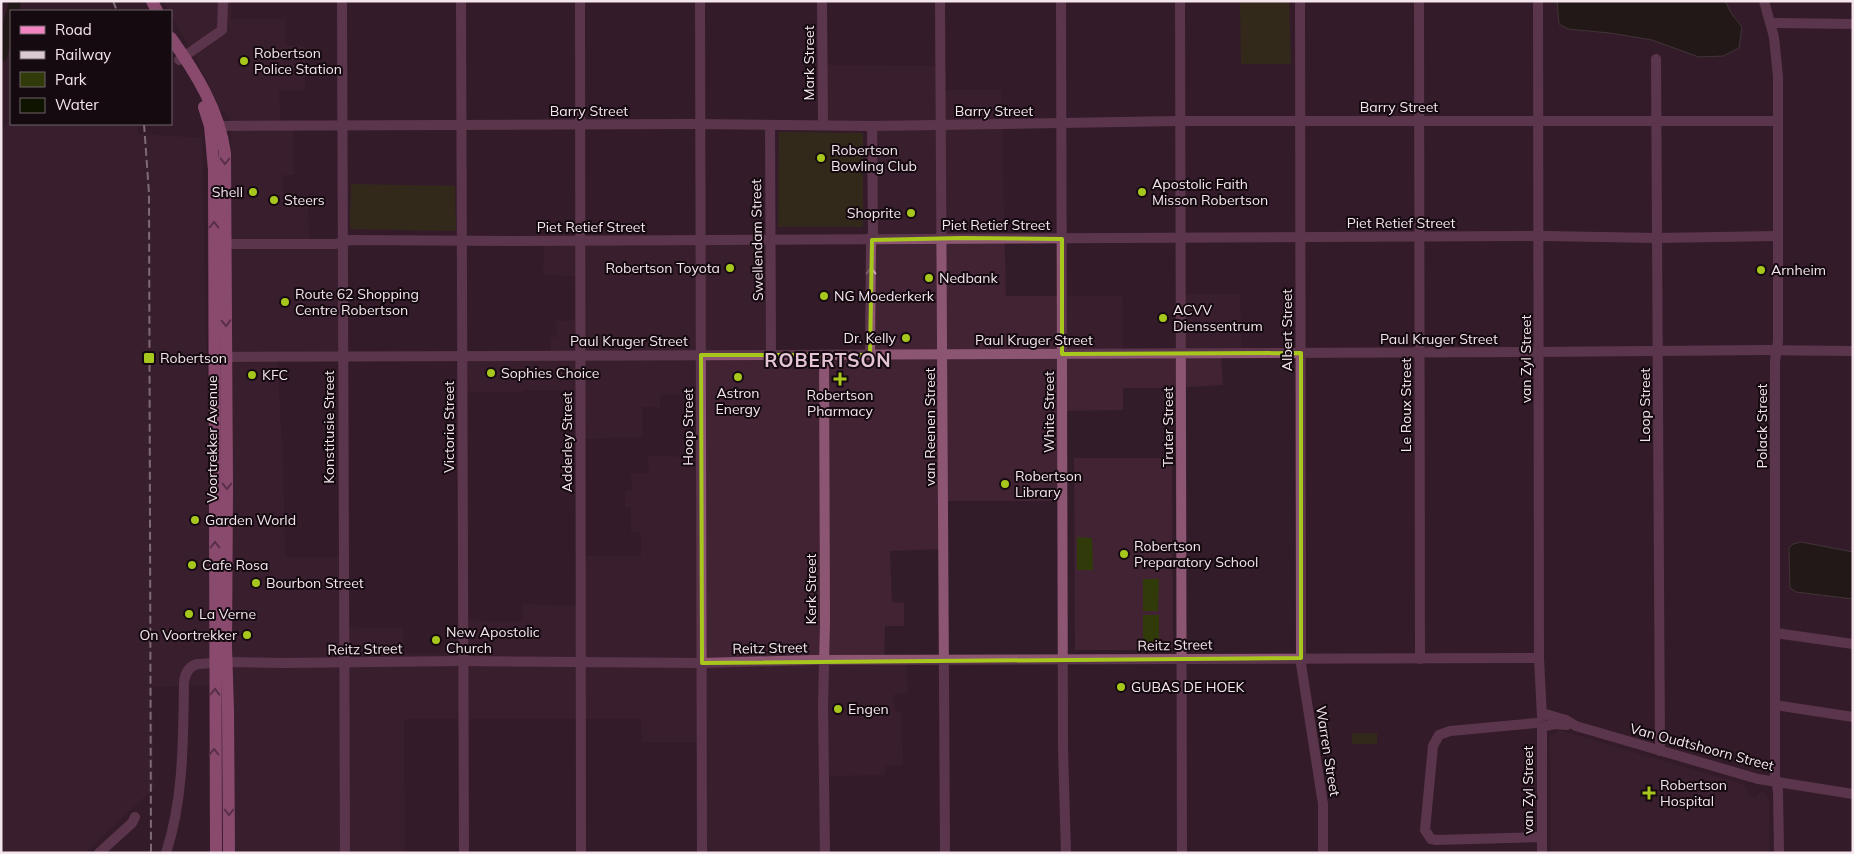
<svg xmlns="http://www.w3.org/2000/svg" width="1854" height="854" viewBox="0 0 1854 854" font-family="Mulish,sans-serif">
	<rect width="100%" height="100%" fill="#331c29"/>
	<g fill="#412334">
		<path d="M163 1H231V19H285L286 46H305V91H279L281 125H293L294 175H283V198H308L309 242H340L341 357H277L283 462 285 557H342V627L403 628 404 653H453V629L463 628V620L522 622 523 604 582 606V556H641V533L631 532V507H625V491H632L631 473H649L648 456 700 457V394L660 395V407H642V437L582 439V390H523V392H463V358L551 357 550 337H557L556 321 581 320V276L543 275 544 242 772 243 773 354H874L873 127 824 126V65L941 66V90H1001L1006 296H1122L1123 354H1181L1182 294H1240L1242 356 1221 357 1223 385 1173 388H1123V410L1061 411 1062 501H945L942 549 890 551 892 602 904 603V626H885L884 662H906L908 693 894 694 895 712H901L903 765 885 766V775L825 776 826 853H701V742H642L641 719H404L405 853H234L233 684 152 687 154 788 85 853H1V130L11 120V124H137L139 134 202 138 208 441 233 439 231 117 221 110 194 54 171 15V11H169Z"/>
		<path d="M1074 458H1172L1173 650H1075Z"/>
		<path d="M1559 730 1745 785 1748 795 1755 798 1763 791 1769 800V853H1551L1550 737Z"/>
	</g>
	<g fill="#313b0a">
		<path d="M1240 1H1289L1291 64H1241Z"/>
		<path d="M779 132 863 133V227H778Z"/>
		<path d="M351 184 455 186 456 231 350 229Z"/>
		<path d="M1077 537 1092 538 1093 570H1077Z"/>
		<path d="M1143 579H1159L1158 611H1143Z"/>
		<rect x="1143" y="615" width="16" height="32"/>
		<rect x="1352" y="733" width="25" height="11"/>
	</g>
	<g fill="#0e1400" stroke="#535347">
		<path d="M1557 1H1725L1731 13 1742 27 1739 48 1723 56 1699 57 1652 40 1610 33 1568 29 1559 24Z"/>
		<path d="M1801 542 1853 552V599L1796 592 1790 588 1789 548 1793 544Z"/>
	</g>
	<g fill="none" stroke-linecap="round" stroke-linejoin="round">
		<g stroke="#0e1400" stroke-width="12">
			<path d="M13 11 15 1"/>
			<path d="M1 56 11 16"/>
		</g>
		<g stroke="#8c5673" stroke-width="10">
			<path d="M342 1 345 853"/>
			<path d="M461 1 464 853"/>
			<path d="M580 1 581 853"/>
			<path d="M700 1 702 853"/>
			<path d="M822 1 823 125"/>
			<path d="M940 1 945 853"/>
			<path d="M1061 1 1063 749 1066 853"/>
			<path d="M1180 1 1182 853"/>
			<path d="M1300 1 1301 664 1323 804V850"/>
			<path d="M1419 1 1420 659"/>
			<path d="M1538 1 1539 658 1542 717"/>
			<path d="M1764 1 1774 37 1778 77V341L1775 361V776L1778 791 1779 853"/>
			<path d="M1771 23 1853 24"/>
			<path d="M1656 59 1660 751"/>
			<path d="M179 60 222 30 223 1"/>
			<path d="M770 125 771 355"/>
			<path d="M214 126 693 124 872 126 1180 121H1777"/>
			<path d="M220 244H335L350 240 515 241 1544 236 1658 238 1777 236"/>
			<path d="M824 355 825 623 823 706 825 853"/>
			<path d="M870 355 871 246 873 232 872 126"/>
			<path d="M219 357 1534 352 1767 350 1853 351"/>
			<path d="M1775 633 1853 644"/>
			<path d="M1775 705 1853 717"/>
			<path d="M1542 713 1566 720 1576 726 1758 779 1853 794"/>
			<path d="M1536 723 1450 731 1439 735 1433 746 1425 830 1431 839 1436 840 1542 837"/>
			<path d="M1545 726 1555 724 1567 725"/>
			<path d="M1542 728V853"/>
			<path d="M99 853 132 823 135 817"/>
			<path d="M166 853C184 798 183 739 184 682 185 674 188 666 198 664L227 662 284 663 463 661 702 663 813 660 1539 658"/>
		</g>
		<g stroke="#f384c2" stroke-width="12">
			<path d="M152 1 157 11"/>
			<path d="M171 38C196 73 219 110 225 153L227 488 226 647 228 711 229 853"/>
			<path d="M204 107 210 126 214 170 216 853"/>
		</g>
		<g stroke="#dac9d2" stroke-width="2" stroke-dasharray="8 4" stroke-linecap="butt">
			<path d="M113 1 117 11"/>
			<path d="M144 124 149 193 151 853"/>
		</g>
	</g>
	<defs><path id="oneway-chevron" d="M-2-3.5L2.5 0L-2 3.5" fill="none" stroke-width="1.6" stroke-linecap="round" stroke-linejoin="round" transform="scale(1.25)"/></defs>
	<g stroke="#844769">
		<use href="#oneway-chevron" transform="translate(225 161) rotate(90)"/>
		<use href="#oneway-chevron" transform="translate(214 225) rotate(-90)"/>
		<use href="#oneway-chevron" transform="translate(226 323) rotate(89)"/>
		<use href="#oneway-chevron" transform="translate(227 486) rotate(90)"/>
		<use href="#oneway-chevron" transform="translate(215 545) rotate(-90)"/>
		<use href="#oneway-chevron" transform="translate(215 692) rotate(-88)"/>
		<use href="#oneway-chevron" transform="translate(214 752) rotate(-90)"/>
		<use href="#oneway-chevron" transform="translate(229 812) rotate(90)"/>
	</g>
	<use stroke="#cbacbc" href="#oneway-chevron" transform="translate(871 271) rotate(-90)"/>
	<path d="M0 0H1854V854H0ZM962 238 1062 239V354L1301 353V658L702 663 701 355H870L872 240Z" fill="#331c29" fill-opacity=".55" fill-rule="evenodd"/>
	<path fill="none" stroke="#a8c71c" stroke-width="4" stroke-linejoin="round" d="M962 238 1062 239V354L1301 353V658L702 663 701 355H870L872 240Z"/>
	<g fill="#a8c71c" stroke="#140a10" stroke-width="2">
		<circle cx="244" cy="61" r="5"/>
		<circle cx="821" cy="158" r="5"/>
		<circle cx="253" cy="192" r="5"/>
		<circle cx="1142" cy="192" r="5"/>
		<circle cx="274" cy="200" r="5"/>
		<circle cx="911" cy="213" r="5"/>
		<circle cx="730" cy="268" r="5"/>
		<circle cx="1761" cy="270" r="5"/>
		<circle cx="929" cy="278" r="5"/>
		<circle cx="824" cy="296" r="5"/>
		<circle cx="285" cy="302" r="5"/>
		<circle cx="1163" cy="318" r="5"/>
		<circle cx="906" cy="338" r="5"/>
		<rect x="143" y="352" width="12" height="12" rx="2.5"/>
		<circle cx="491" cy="373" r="5"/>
		<circle cx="252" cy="375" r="5"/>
		<circle cx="738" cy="377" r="5"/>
		<path d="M837.5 371.5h5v5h5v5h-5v5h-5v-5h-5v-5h5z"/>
		<circle cx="1005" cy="484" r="5"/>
		<circle cx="195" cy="520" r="5"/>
		<circle cx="1124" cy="554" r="5"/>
		<circle cx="192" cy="565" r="5"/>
		<circle cx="256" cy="583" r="5"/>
		<circle cx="189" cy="614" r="5"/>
		<circle cx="247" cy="635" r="5"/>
		<circle cx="436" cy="640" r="5"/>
		<circle cx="1121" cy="687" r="5"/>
		<circle cx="838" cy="709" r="5"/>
		<path d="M1646.5 785.5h5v5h5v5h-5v5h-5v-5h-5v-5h5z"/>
	</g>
	<g text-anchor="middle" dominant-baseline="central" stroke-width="4" stroke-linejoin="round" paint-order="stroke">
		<g font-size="14" fill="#f5e5ed" stroke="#140a10" text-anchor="start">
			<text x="254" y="53">Robertson<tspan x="254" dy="16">Police Station</tspan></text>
			<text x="831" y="150">Robertson<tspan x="831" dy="16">Bowling Club</tspan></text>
			<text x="1152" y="184">Apostolic Faith<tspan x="1152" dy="16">Misson Robertson</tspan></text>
			<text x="243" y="192" text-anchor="end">Shell</text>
			<text x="284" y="200">Steers</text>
			<text x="901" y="213" text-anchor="end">Shoprite</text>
			<text x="720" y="268" text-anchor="end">Robertson Toyota</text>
			<text x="1771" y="270">Arnheim</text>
			<text x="939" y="278">Nedbank</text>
			<text x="295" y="294">Route 62 Shopping<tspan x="295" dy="16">Centre Robertson</tspan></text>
			<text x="834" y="296">NG Moederkerk</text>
			<text x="1173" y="310">ACVV<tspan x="1173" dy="16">Dienssentrum</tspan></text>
			<text x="896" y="338" text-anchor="end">Dr. Kelly</text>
			<text x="160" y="358">Robertson</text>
			<text x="501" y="373">Sophies Choice</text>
			<text x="262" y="375">KFC</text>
			<text x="738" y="393" text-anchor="middle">Astron<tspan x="738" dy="16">Energy</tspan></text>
			<text x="840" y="395" text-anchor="middle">Robertson<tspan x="840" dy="16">Pharmacy</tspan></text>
			<text x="1015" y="476">Robertson<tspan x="1015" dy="16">Library</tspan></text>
			<text x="205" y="520">Garden World</text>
			<text x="1134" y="546">Robertson<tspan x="1134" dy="16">Preparatory School</tspan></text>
			<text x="202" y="565">Cafe Rosa</text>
			<text x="266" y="583">Bourbon Street</text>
			<text x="199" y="614">La Verne</text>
			<text x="446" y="632">New Apostolic<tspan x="446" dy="16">Church</tspan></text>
			<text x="237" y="635" text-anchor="end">On Voortrekker</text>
			<text x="1131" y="687">GUBAS DE HOEK</text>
			<text x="848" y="709">Engen</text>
			<text x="1660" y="785">Robertson<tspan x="1660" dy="16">Hospital</tspan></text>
		</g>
		<g font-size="14" fill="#f5e5ed" stroke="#140a10">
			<text transform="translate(809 63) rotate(-90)">Mark Street</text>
			<text x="1399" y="107">Barry Street</text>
			<text x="589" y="111">Barry Street</text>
			<text x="994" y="111">Barry Street</text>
			<text x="1401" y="223">Piet Retief Street</text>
			<text x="996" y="225">Piet Retief Street</text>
			<text x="591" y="227">Piet Retief Street</text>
			<text transform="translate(757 240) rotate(-91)">Swellendam Street</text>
			<text transform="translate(1287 330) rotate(-90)">Albert Street</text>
			<text x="1439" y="339">Paul Kruger Street</text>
			<text x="1034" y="340">Paul Kruger Street</text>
			<text x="629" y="341">Paul Kruger Street</text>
			<text transform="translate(1526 359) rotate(-90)">van Zyl Street</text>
			<text transform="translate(1406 405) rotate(-90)">Le Roux Street</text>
			<text transform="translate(1645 405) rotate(-90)">Loop Street</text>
			<text transform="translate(1049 412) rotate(-90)">White Street</text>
			<text transform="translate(1762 426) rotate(-90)">Polack Street</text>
			<text transform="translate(329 427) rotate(-90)">Konstitusie Street</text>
			<text transform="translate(449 427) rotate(-90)">Victoria Street</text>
			<text transform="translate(688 427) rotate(-90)">Hoop Street</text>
			<text transform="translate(930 427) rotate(-90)">van Reenen Street</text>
			<text transform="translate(1168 427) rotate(-90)">Truter Street</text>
			<text transform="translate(212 439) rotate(-90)">Voortrekker Avenue</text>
			<text transform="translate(567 442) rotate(-90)">Adderley Street</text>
			<text transform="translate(811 589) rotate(-90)">Kerk Street</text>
			<text transform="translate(1175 645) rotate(-1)">Reitz Street</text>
			<text transform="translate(770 648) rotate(-1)">Reitz Street</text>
			<text transform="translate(365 649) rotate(-1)">Reitz Street</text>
			<text transform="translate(1702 747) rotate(15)">Van Oudtshoorn Street</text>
			<text transform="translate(1328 751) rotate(81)">Warren Street</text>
			<text transform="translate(1528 790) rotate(-90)">van Zyl Street</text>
		</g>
		<g font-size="19" font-weight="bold" letter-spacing="1" fill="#e4c4d4" stroke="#140a10">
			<text x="828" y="360">ROBERTSON</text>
		</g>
	</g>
	<rect width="1854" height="854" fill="none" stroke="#f5e5ed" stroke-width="5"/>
	<rect x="10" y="10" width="162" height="115" fill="#140a10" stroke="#6e6268"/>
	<rect x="20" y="26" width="25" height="8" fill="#f384c2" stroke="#6e6268"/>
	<text x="55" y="35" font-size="15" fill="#f5e5ed">Road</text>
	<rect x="20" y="51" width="25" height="8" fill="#dac9d2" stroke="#6e6268"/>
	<text x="55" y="60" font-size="15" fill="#f5e5ed">Railway</text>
	<rect x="20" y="72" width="25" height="15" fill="#313b0a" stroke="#6e6268"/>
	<text x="55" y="85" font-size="15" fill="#f5e5ed">Park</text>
	<rect x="20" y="98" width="25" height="15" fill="#0e1400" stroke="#6e6268"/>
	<text x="55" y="110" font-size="15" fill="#f5e5ed">Water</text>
</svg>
